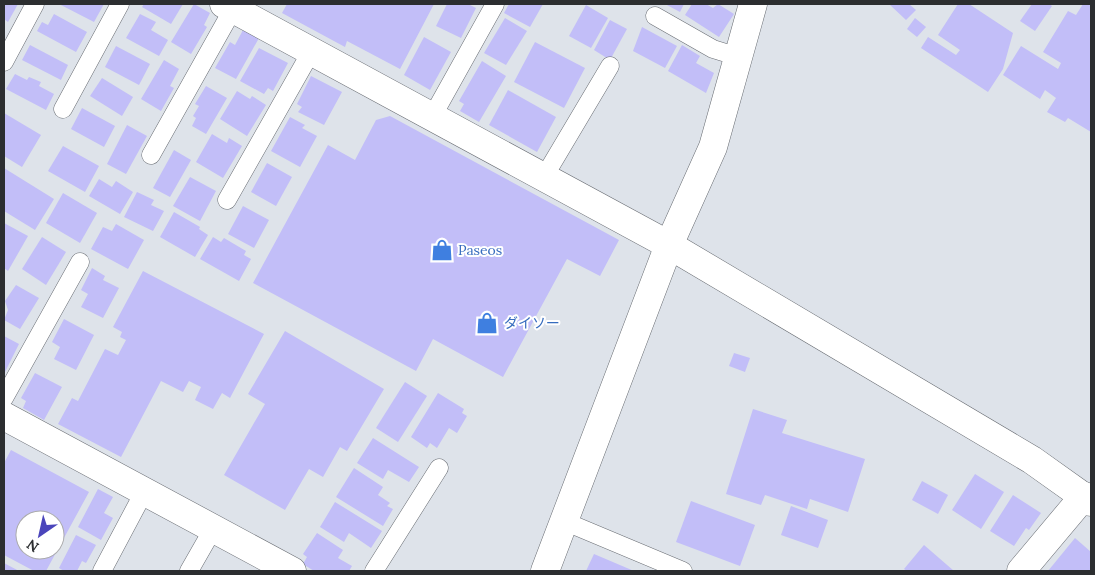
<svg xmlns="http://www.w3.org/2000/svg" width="1095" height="575" viewBox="0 0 1095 575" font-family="Lora,'Noto Sans JP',serif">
	<rect width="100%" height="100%" fill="#dee3ea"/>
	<g fill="#c2bef8" fill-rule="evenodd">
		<path d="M4 4H18L8 22 4 19Z"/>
		<path d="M59 4H104L94 22Z"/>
		<path d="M144 4H183L171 24 142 7Z"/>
		<path d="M194 4 210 13 204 25 207 27 191 54 171 42Z"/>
		<path d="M287 4H434L400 69 347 41 345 47 282 13Z"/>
		<path d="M447 4H468L476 8 461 38 436 26Z"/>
		<path d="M509 4H543L530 27 504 13Z"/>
		<path d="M665 4H684L680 12Z"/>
		<path d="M692 4H706L713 8 718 4 734 14 719 37 685 15Z"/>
		<path d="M889 4H909L916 10 906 20Z"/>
		<path d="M958 4H969L1013 33 1003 69 988 92 921 48 928 37 956 55 960 50 938 35Z"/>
		<path d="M1032 4H1049L1052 6 1035 31 1020 21Z"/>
		<path d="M1083 4H1091V132L1068 118 1065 122 1047 112 1056 98 1045 90 1040 99 1003 75 1021 46 1058 69 1061 63 1043 52 1068 11 1076 15Z"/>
		<path d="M586 5 608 18 591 48 569 36Z"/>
		<path d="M54 14 87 32 76 52 37 31 42 22 48 25Z"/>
		<path d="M140 14 156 22 151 30 168 40 159 56 126 38Z"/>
		<path d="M505 18 527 31 506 65 484 53Z"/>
		<path d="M915 18 926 27 917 37 907 29Z"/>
		<path d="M610 20 627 29 610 60 594 50Z"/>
		<path d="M642 27 677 46 665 68 633 51Z"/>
		<path d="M243 30 259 38 236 79 215 68 230 42 235 45Z"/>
		<path d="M424 37 451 52 430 90 404 75Z"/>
		<path d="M535 42 585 68 564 108 514 82Z"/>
		<path d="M30 45 68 65 61 80 22 60Z"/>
		<path d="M682 45 700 56 696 63 714 73 706 93 668 71Z"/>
		<path d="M116 46 150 64 139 85 105 67Z"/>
		<path d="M259 48 288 63 273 91 268 88 264 94 240 81Z"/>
		<path d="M164 60 179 69 170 86 174 88 161 111 141 99Z"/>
		<path d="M482 61 506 76 479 122 460 111 464 104 459 101Z"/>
		<path d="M15 74 27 80 29 77 41 82 39 86 54 94 46 110 6 89Z"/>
		<path d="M311 76 342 92 324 125 298 112 302 107 297 104Z"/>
		<path d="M102 78 133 97 122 116 90 96Z"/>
		<path d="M206 86 227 98 206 134 192 126 196 118 193 116 199 106 195 104Z"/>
		<path d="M508 90 556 117 537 152 489 125Z"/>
		<path d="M237 91 250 99 252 96 266 105 247 136 220 119Z"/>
		<path d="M82 108 115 126 104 147 71 129Z"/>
		<path d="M4 113 41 135 22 167 4 156Z"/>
		<path d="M390 116 619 240 600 276 567 259 503 377 433 339 416 371 253 283 328 145 355 160 376 120Z"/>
		<path d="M290 117 305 125 302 128 317 136 300 167 271 151Z"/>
		<path d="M127 125 147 136 126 174 107 164Z"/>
		<path d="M212 134 227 143 229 138 242 146 223 178 196 162Z"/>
		<path d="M63 146 99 166 85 192 48 171Z"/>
		<path d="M174 150 191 160 170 197 153 188Z"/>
		<path d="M267 163 292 177 276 206 251 192Z"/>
		<path d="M4 168 54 199 35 230 4 211Z"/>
		<path d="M190 177 216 191 200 221 173 206Z"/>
		<path d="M99 179 112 187 116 181 133 192 120 214 89 196Z"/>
		<path d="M137 192 154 200 151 205 164 211 153 231 124 217Z"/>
		<path d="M63 193 97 213 80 243 46 223Z"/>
		<path d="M243 206 269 220 254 248 228 234Z"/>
		<path d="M174 212 200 227 199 229 208 235 195 257 160 237Z"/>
		<path d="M4 223 28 236 8 271 4 268Z"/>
		<path d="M116 224 144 240 128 269 91 249 103 227 112 231Z"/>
		<path d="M42 237 66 252 46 285 22 269Z"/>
		<path d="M213 237 221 242 224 238 246 251 244 255 251 259 239 281 200 259Z"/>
		<path d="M92 268 105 276 103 280 119 288 103 318 81 307 88 294 81 290Z"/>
		<path d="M143 271 264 334 230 398 222 393 213 409 195 400 201 387 189 381 183 392 161 381 121 457 58 424 72 398 78 401 105 349 118 355 126 340 120 337 122 332 113 327Z"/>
		<path d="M16 285 39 298 20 329 4 320 8 310 5 301Z"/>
		<path d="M64 319 94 335 76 370 54 359 60 347 52 342Z"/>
		<path d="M285 331 384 389 347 451 340 447 323 477 309 469 285 510 224 475 265 404 248 394Z"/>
		<path d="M4 336 19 344 4 374Z"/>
		<path d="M734 353 750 358 745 372 729 366Z"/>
		<path d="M35 373 62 387 44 420 23 408 26 401 21 398Z"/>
		<path d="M405 382 427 396 398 442 376 428Z"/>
		<path d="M438 393 464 409 462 413 467 416 457 433 449 428 437 448 430 443 427 448 411 437Z"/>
		<path d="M753 409 787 420 782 433 865 459 848 512 810 499 807 509 765 495 761 505 726 494Z"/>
		<path d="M373 438 419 467 409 482 388 470 383 479 357 463Z"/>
		<path d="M11 450 89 492 46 571H34L4 555V463ZM25 520H55V550H25Z"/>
		<path d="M354 468 383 487 378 495 390 503 387 506 393 509 383 526 336 497Z"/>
		<path d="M975 474 1004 492 981 529 952 510Z"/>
		<path d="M922 481 948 495 938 514 912 500Z"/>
		<path d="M98 489 113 497 104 513 113 518 101 540 78 527Z"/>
		<path d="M1013 495 1041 513 1029 530 1026 528 1014 546 990 531Z"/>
		<path d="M691 501 755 525 740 566 676 542Z"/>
		<path d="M335 502 382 531 371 548 349 533 344 542 320 527Z"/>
		<path d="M791 506 828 520 818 548 781 535Z"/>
		<path d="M317 533 343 550 338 558 352 566 349 571H314L303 564 307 557 303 554Z"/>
		<path d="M76 535 96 545 86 563 82 561 77 571H64L59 568Z"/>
		<path d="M1075 538 1091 552V571H1048Z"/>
		<path d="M924 545 954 571H907L904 569Z"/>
		<path d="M594 554 634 571H586Z"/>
		<path d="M4 563 19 571H4Z"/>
	</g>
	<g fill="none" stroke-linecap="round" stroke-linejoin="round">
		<g stroke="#696d73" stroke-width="19">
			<g id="service">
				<path d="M655 16 713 49 739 57"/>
				<path d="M4 62 35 4"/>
				<path d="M63 109 120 4"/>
				<path d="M432 117 495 4"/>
				<path d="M151 155 233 9"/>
				<path d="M544 177 610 66"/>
				<path d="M227 200 311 52"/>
				<path d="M4 398 80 262"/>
				<path d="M566 522 683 571"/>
				<path d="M102 571 144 492"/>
				<path d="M189 571 213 529"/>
				<path d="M374 571 439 468"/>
			</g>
		</g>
		<g stroke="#696d73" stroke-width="29">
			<g id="minor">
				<path d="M224 4 669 245 1032 460 1091 502"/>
				<path d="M4 416 292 571"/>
				<path d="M1021 571 1084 496"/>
			</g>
		</g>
		<g stroke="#696d73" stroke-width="29">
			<path id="tertiary" d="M545 571 669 245 713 147 753 4"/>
		</g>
		<use href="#service" stroke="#fff" stroke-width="18"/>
		<use href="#minor" stroke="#fff" stroke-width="28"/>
		<use href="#tertiary" stroke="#fff" stroke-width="28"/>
	</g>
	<defs>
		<g id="shop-bare" transform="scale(1.725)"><path d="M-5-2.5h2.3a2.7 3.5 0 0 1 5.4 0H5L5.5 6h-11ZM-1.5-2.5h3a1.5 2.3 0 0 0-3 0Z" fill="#3f7fe0" stroke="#fff" stroke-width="2.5" paint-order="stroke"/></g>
	</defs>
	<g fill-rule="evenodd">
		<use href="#shop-bare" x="442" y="250"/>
		<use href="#shop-bare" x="487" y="323"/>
	</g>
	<g text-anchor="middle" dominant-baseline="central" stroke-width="4" stroke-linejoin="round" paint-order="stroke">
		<g font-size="14" fill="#366cbe" stroke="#fff" text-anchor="start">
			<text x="458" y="250">Paseos</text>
			<text x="504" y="323">ダイソー</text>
		</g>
	</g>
	<rect width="1095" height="575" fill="none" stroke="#2c2e30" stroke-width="10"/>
	<g transform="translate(40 535) rotate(214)"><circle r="24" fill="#ffffff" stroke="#ababac"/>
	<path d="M0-4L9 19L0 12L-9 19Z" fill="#4a45bb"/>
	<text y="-8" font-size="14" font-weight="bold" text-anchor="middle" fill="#2c2e30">N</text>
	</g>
</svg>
